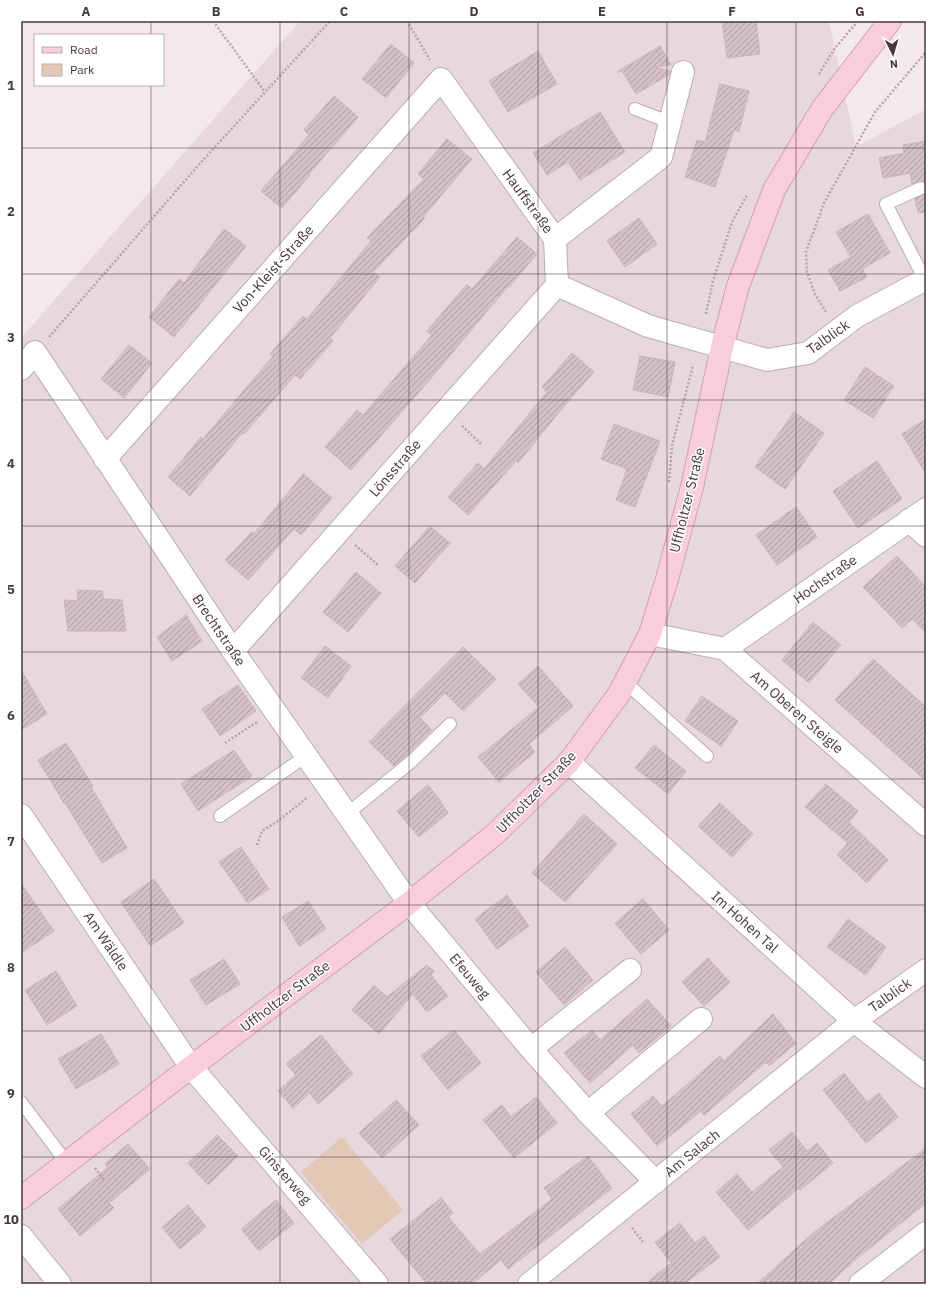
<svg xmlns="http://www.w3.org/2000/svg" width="947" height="1305" viewBox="0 0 947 1305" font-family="'IBM Plex Sans',sans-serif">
	<defs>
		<pattern id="building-hatch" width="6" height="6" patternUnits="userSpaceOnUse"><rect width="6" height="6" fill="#d3c0c8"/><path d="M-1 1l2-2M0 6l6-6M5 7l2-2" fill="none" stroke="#ad9da4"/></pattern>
	</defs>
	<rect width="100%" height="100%" fill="#f3e9ec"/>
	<path fill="#e6d8dd" d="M300 21H829L856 147 926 109V1284H21V338Z"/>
	<path fill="#e3c8b6" d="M342 1137 403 1210 362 1244 301 1172Z"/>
	<g fill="url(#building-hatch)" stroke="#cdb3bf">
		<path d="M722 21H756L760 54 727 58Z"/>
		<path d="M391 44 414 63 386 98 362 79Z"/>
		<path d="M660 46 671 65 654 67 670 71V74L636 94 622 71 617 72Z"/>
		<path d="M538 51 557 84 508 112 489 81Z"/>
		<path d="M720 84 749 91 739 132 734 130 715 187 685 177 697 140 705 142Z"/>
		<path d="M334 96 358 117 309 174 310 175 282 208 261 191 309 135 304 130Z"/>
		<path d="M600 112 625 152 580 180 568 162 547 175 533 153Z"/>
		<path d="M447 139 472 159 423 217 425 218 373 272 380 277 330 338 333 341 300 379 295 375 244 434 242 433 190 496 168 477 201 437 203 439 273 356 270 354 303 316 307 319 371 241 367 238 424 179 418 174Z"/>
		<path d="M926 141V183L921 181 912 184 910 173 883 178 879 158 904 153 903 145Z"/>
		<path d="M926 193V212L918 213 915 199Z"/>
		<path d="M868 214 890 253 862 269 867 277 840 291 828 270 851 257 836 232Z"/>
		<path d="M639 218 657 244 625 267 607 241Z"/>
		<path d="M224 229 246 246 174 337 149 317 179 279 184 283Z"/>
		<path d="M517 237 537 254 509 287 508 286 432 377 351 470 325 447 357 410 363 415 432 335 427 331 467 284 472 289Z"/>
		<path d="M129 345 152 363 124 398 101 379Z"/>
		<path d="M572 353 594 372 564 406 518 463 516 461 468 515 448 497 478 463 484 469 547 392 542 387Z"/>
		<path d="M640 356 675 362 668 397 633 390Z"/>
		<path d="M865 367 894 386 873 418 844 400Z"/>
		<path d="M794 412 824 433 785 489 755 467Z"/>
		<path d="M926 419V474L902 434Z"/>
		<path d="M614 424 660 441 635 507 616 500 627 469 601 459Z"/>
		<path d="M877 461 902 499 858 528 833 491Z"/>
		<path d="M303 474 332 498 301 535 294 529 248 580 225 560 252 532 254 534Z"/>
		<path d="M796 507 817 537 777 565 756 535Z"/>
		<path d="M430 526 450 543 415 583 395 566Z"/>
		<path d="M897 556 926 587V633L912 619 902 628 863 587Z"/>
		<path d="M356 572 381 593 348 632 323 612Z"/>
		<path d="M77 590 102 591 104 599 122 600 126 631H68L64 600 78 601Z"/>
		<path d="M186 615 202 641 172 661 157 637Z"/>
		<path d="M813 622 841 645 809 683 782 660Z"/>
		<path d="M325 646 351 666 328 698 301 678Z"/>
		<path d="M463 647 496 679 463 711 445 693 420 718 432 730 407 755 394 766 369 742Z"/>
		<path d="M873 659 926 707V781L835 700Z"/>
		<path d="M538 666 573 706 529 744 535 752 499 782 478 757 539 707 518 684Z"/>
		<path d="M21 670 47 714 21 730Z"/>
		<path d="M238 685 256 711 220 736 202 709Z"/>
		<path d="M702 696 738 721 721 746 685 721Z"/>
		<path d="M66 743 93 786 91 787 127 848 102 863 65 803H64L38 760Z"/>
		<path d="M654 745 686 771 668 794 635 768Z"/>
		<path d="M234 750 252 776 198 811 181 784Z"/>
		<path d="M826 784 858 811 849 822 888 860 867 883 837 855 848 843 805 807Z"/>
		<path d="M428 785 440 800V801L448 813 419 837 397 811Z"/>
		<path d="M720 803 753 834 732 857 698 826Z"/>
		<path d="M584 814 617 844 565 902 532 873Z"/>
		<path d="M241 847 269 889 248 903 219 862Z"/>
		<path d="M154 879 184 923 150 946 121 902Z"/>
		<path d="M21 883 54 931 21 953Z"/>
		<path d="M507 895 529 926 497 949 475 919Z"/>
		<path d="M643 899 669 930 641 954 615 923Z"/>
		<path d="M308 901 326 929 299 946 282 917Z"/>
		<path d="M848 919 886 947 866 975 827 947Z"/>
		<path d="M565 947 593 980 564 1005 536 972Z"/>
		<path d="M708 958 730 982 704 1006 682 982Z"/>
		<path d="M224 959 240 984 206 1005 190 980Z"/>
		<path d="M427 965 434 971 431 975 448 996 427 1012 413 994 379 1034 352 1010 374 985 387 997Z"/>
		<path d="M56 971 77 1006 47 1025 25 990Z"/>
		<path d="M647 999 671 1026 639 1053 633 1045 590 1083 564 1053 592 1030 600 1040Z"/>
		<path d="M773 1014 796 1043 769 1066 766 1062 704 1115 701 1111 657 1146 631 1114 653 1096 662 1106 720 1056 724 1061Z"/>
		<path d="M454 1030 481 1063 448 1090 421 1056Z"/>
		<path d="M101 1034 119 1064 76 1089 58 1059Z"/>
		<path d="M321 1035 353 1074 318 1104 310 1093 293 1108 278 1091 296 1075 286 1064Z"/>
		<path d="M844 1073 867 1102 879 1093 898 1117 866 1143 823 1090Z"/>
		<path d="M536 1097 557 1123 514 1158 483 1120 502 1105 511 1117Z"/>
		<path d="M396 1100 419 1125 382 1158 359 1133Z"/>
		<path d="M792 1132 807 1151 817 1143 833 1163 800 1190 799 1188 748 1230 716 1192 737 1174 752 1192 783 1167 769 1150Z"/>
		<path d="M217 1135 238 1156 208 1185 188 1163Z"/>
		<path d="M128 1144 150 1169 109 1203 114 1208 80 1236 58 1209 108 1167 105 1164Z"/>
		<path d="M926 1148V1203L855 1260 829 1284H757L813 1233Z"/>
		<path d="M588 1156 612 1188 508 1269 501 1260 472 1284H427L390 1239 441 1198 453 1213 448 1217 480 1254 552 1199 544 1188Z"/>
		<path d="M276 1200 294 1223 259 1251 241 1229Z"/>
		<path d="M188 1205 206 1227 180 1249 162 1227Z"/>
		<path d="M680 1223 695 1243 704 1236 720 1257 684 1284H645L671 1263 655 1242Z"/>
	</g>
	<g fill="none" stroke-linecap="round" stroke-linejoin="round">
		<g stroke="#bdacb3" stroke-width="14">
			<g id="lane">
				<path d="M635 109 669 122"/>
				<path d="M921 188 886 204 925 280"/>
				<path d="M625 682 707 756"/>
				<path d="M347 814 412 761 450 724"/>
				<path d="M220 816 306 756"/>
				<path d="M21 1102 67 1163"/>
			</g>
		</g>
		<g stroke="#bdacb3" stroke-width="24">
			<g id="street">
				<path d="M555 239 661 157 683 72"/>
				<path d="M21 369 35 352 233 651 409 903 531 1049 588 1113 656 1182"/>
				<path d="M105 459 441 79 555 239 557 285 648 326 767 360 808 353 857 316 926 279"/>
				<path d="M909 520 926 536"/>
				<path d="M650 634 725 649 926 825"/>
				<path d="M725 649 926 509"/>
				<path d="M233 651 557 285"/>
				<path d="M569 762 854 1021 926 1077"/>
				<path d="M21 815 191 1067 377 1284"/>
				<path d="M531 1049 630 970"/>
				<path d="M588 1113 701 1019"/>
				<path d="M21 1236 60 1284"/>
				<path d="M529 1284 854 1021 926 970"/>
				<path d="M860 1284 926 1233"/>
			</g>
		</g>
		<g stroke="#d19faf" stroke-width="24">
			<path id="secondary" d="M21 1198 191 1067 409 903 494 835 569 762 619 694 650 634 667 579 692 487 722 347 738 286 774 190 822 109 890 21"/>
		</g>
		<g stroke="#be9fab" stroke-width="2.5" stroke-dasharray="2 2" stroke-linecap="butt">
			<path d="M213 21 265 92"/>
			<path d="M407 21 430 60"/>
			<path d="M819 74 835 48 858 21"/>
			<path d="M826 312 815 294 807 272 806 252 824 203 875 112 926 52"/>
			<path d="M706 314 713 281 732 222 747 195"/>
			<path d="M49 337 204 159 330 21"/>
			<path d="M462 426 481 444"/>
			<path d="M669 482 672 445 693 366"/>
			<path d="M355 545 379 566"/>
			<path d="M225 743 257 722"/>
			<path d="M257 845 262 831 278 821 308 797"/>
			<path d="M95 1168 104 1180"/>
			<path d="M632 1228 643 1242"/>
		</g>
		<use href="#lane" stroke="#fff" stroke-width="12"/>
		<use href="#street" stroke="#fff" stroke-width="22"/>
		<use href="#secondary" stroke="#f9cdd9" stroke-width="22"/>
	</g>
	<path fill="none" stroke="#46383e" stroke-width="1" stroke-opacity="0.55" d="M151 21V35M280 21V1284M409 21V1284M538 21V1284M667 21V1284M796 21V1284M151 85V1284M21 148H926M21 274H926M21 400H926M21 526H926M21 652H926M21 779H926M21 905H926M21 1031H926M21 1157H926"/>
	<g text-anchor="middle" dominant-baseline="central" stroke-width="3" stroke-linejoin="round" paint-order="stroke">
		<g font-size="14" fill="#46383e" stroke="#fff">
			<text transform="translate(528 201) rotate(54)">Hauffstraße</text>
			<text transform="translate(273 269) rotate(-48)">Von-Kleist-Straße</text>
			<text transform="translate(828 337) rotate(-35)">Talblick</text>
			<text transform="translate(395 468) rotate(-49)">Lönsstraße</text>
			<text transform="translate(687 500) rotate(-76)">Uffholtzer Straße</text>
			<text transform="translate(825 579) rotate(-35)">Hochstraße</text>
			<text transform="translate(219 630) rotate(56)">Brechtstraße</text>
			<text transform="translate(797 712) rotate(41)">Am Oberen Steigle</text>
			<text transform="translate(536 792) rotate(-46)">Uffholtzer Straße</text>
			<text transform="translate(745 922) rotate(42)">Im Hohen Tal</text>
			<text transform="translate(106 941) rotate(56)">Am Wäldle</text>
			<text transform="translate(470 976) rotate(50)">Efeuweg</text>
			<text transform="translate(890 995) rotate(-35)">Talblick</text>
			<text transform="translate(285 996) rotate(-37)">Uffholtzer Straße</text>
			<text transform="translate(692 1153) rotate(-39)">Am Salach</text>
			<text transform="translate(285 1175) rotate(49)">Ginsterweg</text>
		</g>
	</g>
	<rect width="947" height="1305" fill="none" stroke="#ffffff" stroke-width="44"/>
	<rect x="34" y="34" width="130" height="52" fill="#ffffff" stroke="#b5afb2"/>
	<rect x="42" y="47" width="20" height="6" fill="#f9cdd9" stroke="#b5afb2"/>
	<text x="70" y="54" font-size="12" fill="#46383e">Road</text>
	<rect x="42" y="64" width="20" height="12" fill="#e3c8b6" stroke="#b5afb2"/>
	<text x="70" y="74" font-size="12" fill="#46383e">Park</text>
	<g transform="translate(893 54) rotate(175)" stroke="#ffffff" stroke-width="3" paint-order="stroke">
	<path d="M0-3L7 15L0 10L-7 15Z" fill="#46383e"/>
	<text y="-6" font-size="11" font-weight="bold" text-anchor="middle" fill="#46383e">N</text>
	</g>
	<rect x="22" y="22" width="903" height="1261" fill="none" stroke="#46383e" stroke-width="1.5"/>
	<g font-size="13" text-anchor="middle" font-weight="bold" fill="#46383e">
		<text x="86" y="16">A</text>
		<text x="216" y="16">B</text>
		<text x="344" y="16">C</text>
		<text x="474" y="16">D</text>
		<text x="602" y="16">E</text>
		<text x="732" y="16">F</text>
		<text x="860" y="16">G</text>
		<text x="11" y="90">1</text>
		<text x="11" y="216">2</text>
		<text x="11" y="342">3</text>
		<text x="11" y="468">4</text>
		<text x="11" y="594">5</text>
		<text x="11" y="720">6</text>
		<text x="11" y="846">7</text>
		<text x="11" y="972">8</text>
		<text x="11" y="1098">9</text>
		<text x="11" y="1224">10</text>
	</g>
</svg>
